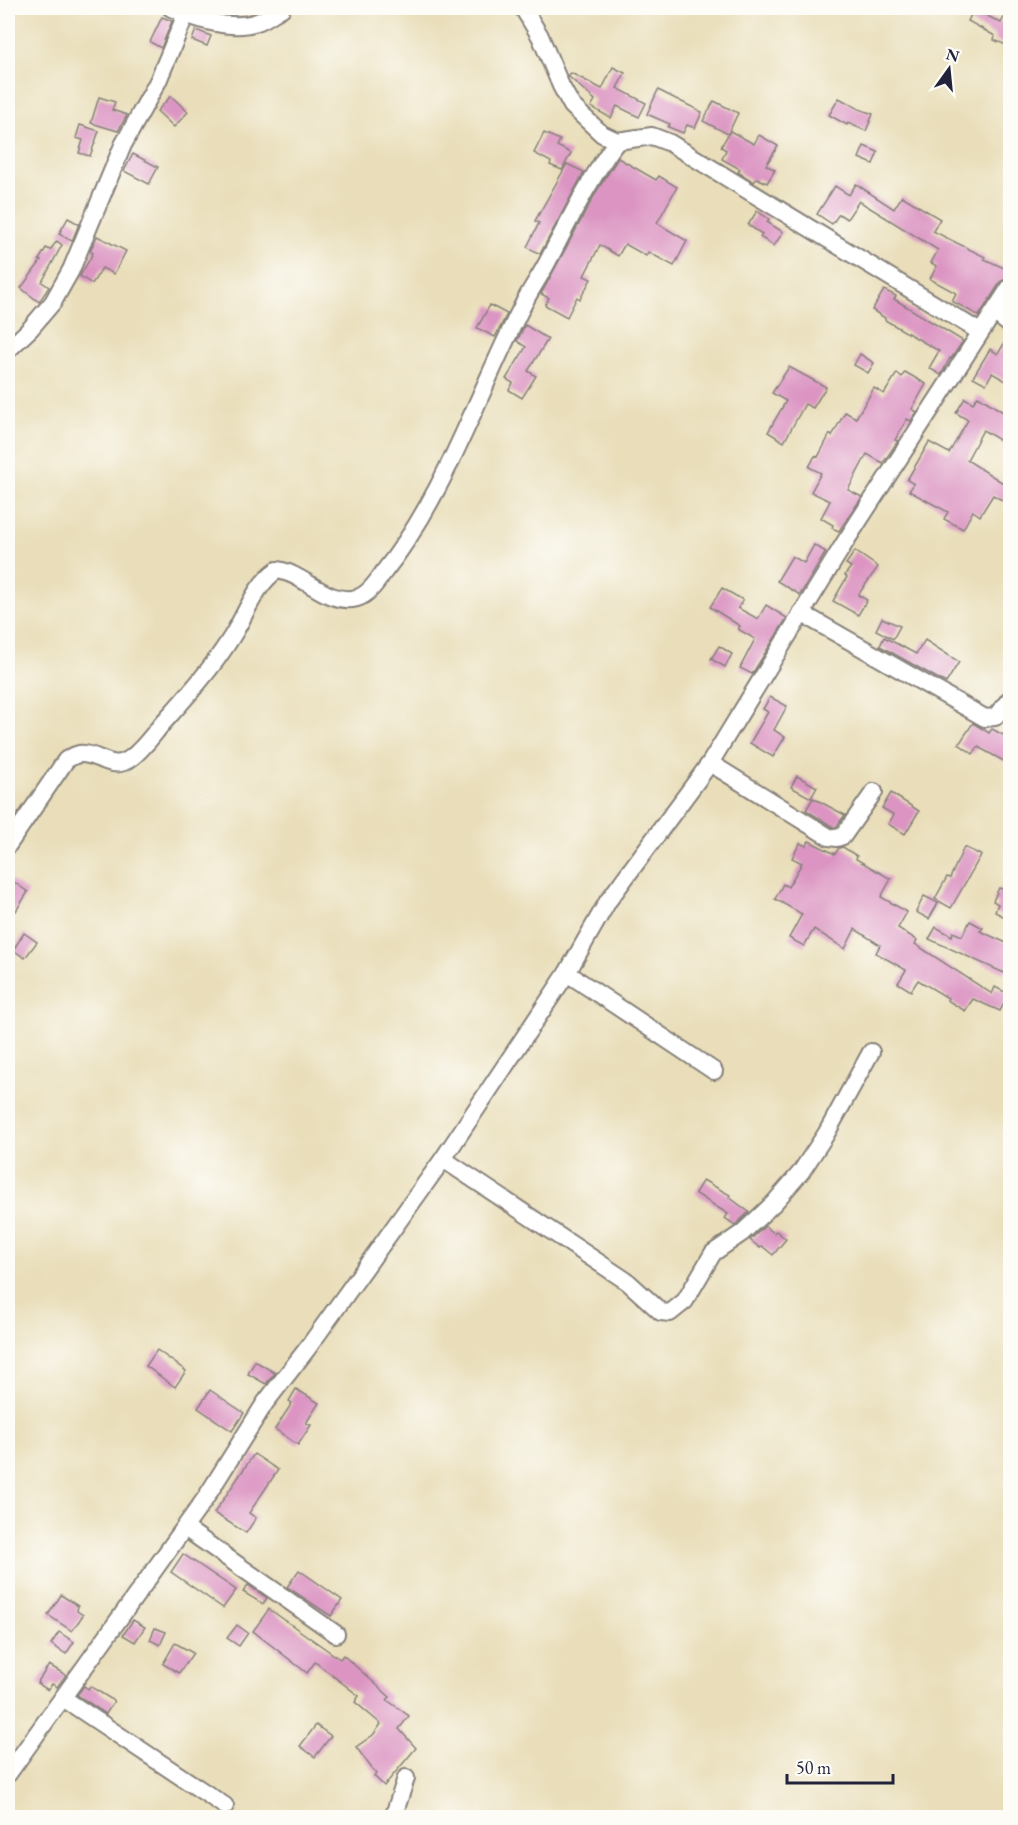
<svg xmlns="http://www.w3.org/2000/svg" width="1018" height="1825" viewBox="0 0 1018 1825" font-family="'EB Garamond',serif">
	<rect width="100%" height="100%" fill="#fdfcf7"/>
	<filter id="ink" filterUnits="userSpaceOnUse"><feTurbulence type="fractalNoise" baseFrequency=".0167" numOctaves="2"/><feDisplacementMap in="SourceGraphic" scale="12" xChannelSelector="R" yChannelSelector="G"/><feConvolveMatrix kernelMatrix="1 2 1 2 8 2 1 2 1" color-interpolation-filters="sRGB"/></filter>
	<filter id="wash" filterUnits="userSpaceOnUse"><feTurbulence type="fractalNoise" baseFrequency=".008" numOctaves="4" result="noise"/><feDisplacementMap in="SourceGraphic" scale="24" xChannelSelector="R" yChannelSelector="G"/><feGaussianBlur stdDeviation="1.35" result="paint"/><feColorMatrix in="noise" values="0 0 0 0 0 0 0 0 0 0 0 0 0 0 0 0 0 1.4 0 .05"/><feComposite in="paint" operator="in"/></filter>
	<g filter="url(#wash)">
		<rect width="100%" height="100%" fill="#e9deb9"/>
		<g id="blocks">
			<g fill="#dc95c3">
				<path d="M1009 8H1011V47L994 40 995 36 968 21 974 9 1001 23Z"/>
				<path d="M162 17 172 21 161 48 150 42Z"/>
				<path d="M196 30 211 36 207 46 192 40Z"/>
				<path d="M613 67 625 73 617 88 646 103 639 117 617 106 611 118 591 107 595 100 568 76 571 73 602 89Z"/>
				<path d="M658 90 702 112 695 128 687 125 683 133 668 127 670 124 647 114Z"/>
				<path d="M171 96 188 112 174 127 157 111Z"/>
				<path d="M99 97 115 102 112 110 127 115 118 131 91 123Z"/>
				<path d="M839 98 859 109 873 114 866 131 848 123 847 125 829 115Z"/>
				<path d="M714 101 738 113 728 134 703 121Z"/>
				<path d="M80 125 99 131 90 156 79 153 83 140 76 138Z"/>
				<path d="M730 131 754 144 759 135 778 146 766 165 775 170 767 183 757 178 754 182 738 172 740 169 722 159 726 150 721 147Z"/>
				<path d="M544 133 560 140 557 146 571 153 562 170 550 165 551 162 534 153Z"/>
				<path d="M864 146 878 152 873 164 859 158Z"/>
				<path d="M133 154 158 167 149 184 124 171Z"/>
				<path d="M618 158 656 180 659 176 677 187 657 223 687 241 674 266 648 252 646 256 625 244 618 256 600 245 584 276 591 279 580 299 577 297 567 317 545 305 549 298 541 294 598 189Z"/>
				<path d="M567 164 584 172 540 254 527 247 539 223 535 221Z"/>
				<path d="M856 184 894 209 902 196 940 219 933 231 985 257 984 259 1011 271V277L1001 281 979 316 952 301 956 293 930 279 937 266 931 263 938 250 859 201 847 219 839 214 832 224 817 214 835 186 849 195Z"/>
				<path d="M757 211 769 219 767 222 783 232 774 246 760 237 762 234 748 225Z"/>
				<path d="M68 218 79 224 72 241 59 234Z"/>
				<path d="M97 236 126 251 114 274 102 268 92 284 80 276 93 253 90 251Z"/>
				<path d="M57 241 62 245 42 282 49 287 39 302 21 288 41 261 39 260 46 248 50 250Z"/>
				<path d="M884 290 896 296 894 299 963 341 951 359 950 358 941 375 929 368 939 351 885 320V318L872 310Z"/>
				<path d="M490 305 507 314 495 337 477 328Z"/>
				<path d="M525 325 548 339 528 371 536 376 522 398 509 390 513 383 506 379 526 347 517 341Z"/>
				<path d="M1009 335H1011V384L992 373 986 384 973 377 990 349 998 354Z"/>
				<path d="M860 354 874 363 868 373 854 365Z"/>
				<path d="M789 367 826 387 813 408 805 404 784 442 768 432 786 401 772 393Z"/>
				<path d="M905 372 926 384 912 409 917 412 911 421 907 419 895 440 898 441 883 463 867 454 848 490 862 497 839 531 832 528 833 525 821 518 830 501 811 492 821 473 809 467 815 456 818 457 830 434 832 436 845 412 856 418 874 388 884 394 897 373 902 377Z"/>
				<path d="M978 396 1011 417V447L983 430 967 460 1011 488V505L993 495 980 516 973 511 963 529 944 519 948 512 909 491 914 484 907 480 929 442 949 453 968 420 956 413 965 398 973 403Z"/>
				<path d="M814 545 826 552 800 595 777 581 792 556 804 563Z"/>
				<path d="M855 551 878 567 858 595 867 600 858 615 833 601 847 577 845 575 851 567 846 564Z"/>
				<path d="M722 588 743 600 738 608 758 619 766 605 787 618 752 674 740 668 755 639 738 629 740 626 710 607Z"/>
				<path d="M882 618 900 626 893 639 876 630Z"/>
				<path d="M884 637 916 654 925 640 959 662 946 683 880 646Z"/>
				<path d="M719 646 732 654 725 667 711 659Z"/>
				<path d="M770 697 787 706 774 730 785 737 773 757 750 743 768 712 763 709Z"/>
				<path d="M973 723 989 733 992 729 1011 739V765L978 747 973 754 959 744Z"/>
				<path d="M797 776 817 787 811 798 791 787Z"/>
				<path d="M891 793 919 811 905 834 888 824 894 815 882 808Z"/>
				<path d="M813 798 845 815 836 827H833L806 810Z"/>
				<path d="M809 841 835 854 839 848 843 847 857 856 856 859 891 879 881 897 907 912 898 928 917 940 915 944 992 994 995 987 1009 994 1000 1011 973 999 965 1011 947 1000 948 998 918 980 911 991 898 983 906 970 876 953 880 945 855 929 845 949 814 929 804 946 789 938 802 914 775 899 783 884 788 887 802 863 792 858 800 843 806 846Z"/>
				<path d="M964 847 981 855 951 908 935 899 947 877 950 878Z"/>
				<path d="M1011 877V909L1007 918 995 912 998 904 993 901 999 888 1005 890Z"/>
				<path d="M8 878 28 892 16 911 8 905Z"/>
				<path d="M924 896 938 903 929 919 916 912Z"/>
				<path d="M970 921 983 928 980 931 1011 945V958L1004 973 929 939 936 927 952 936 953 932 962 936Z"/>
				<path d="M24 933 37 942 25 958 13 950Z"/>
				<path d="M703 1180 730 1195 729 1197 749 1212 735 1225 725 1218 728 1214 695 1193Z"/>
				<path d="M765 1226 774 1233 776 1231 786 1239 773 1255 762 1246 760 1248 750 1240Z"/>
				<path d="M157 1350 186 1371 175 1387 146 1366Z"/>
				<path d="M255 1361 275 1373 266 1384 248 1374Z"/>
				<path d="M296 1389 319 1403 306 1423 311 1425 298 1445 275 1429 292 1403 289 1401Z"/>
				<path d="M210 1390 244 1413 232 1431 198 1408Z"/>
				<path d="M254 1454 278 1470 249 1513 256 1518 246 1533 214 1513Z"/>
				<path d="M183 1554 236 1590 223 1608 171 1572Z"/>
				<path d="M299 1570 342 1600 331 1616 287 1587Z"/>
				<path d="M248 1585 267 1598 263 1604 243 1592Z"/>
				<path d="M61 1595 78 1606 77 1611 83 1615 72 1631 48 1615Z"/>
				<path d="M269 1609 340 1659 343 1655 390 1697 387 1700 409 1716 399 1729 416 1748 384 1786 374 1776 376 1774 356 1747 373 1735 381 1724 355 1702 359 1696 315 1662 307 1673 253 1631Z"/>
				<path d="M133 1620 145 1627 135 1642 123 1635Z"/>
				<path d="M237 1625 248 1633 239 1646 227 1638Z"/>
				<path d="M155 1628 166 1632 160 1645 150 1640Z"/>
				<path d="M59 1632 74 1642 66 1654 51 1644Z"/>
				<path d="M175 1643 193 1653 179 1673 163 1664Z"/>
				<path d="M49 1665 66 1675 57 1687 52 1684 48 1690 37 1683Z"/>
				<path d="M84 1686 88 1689 90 1686 114 1701 106 1714 77 1695Z"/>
				<path d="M316 1725 331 1736 315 1757 300 1746Z"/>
			</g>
		</g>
	</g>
	<g filter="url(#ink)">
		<use href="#blocks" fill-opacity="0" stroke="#86807a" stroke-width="1.5"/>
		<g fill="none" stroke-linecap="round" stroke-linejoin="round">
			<g stroke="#86807a" stroke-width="20">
				<g id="minor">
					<path d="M171 8C195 19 231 31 257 22 266 19 274 12 282 8"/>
					<path d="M523 8 540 36 561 86 572 106 602 134 617 141 652 136 670 143 980 332"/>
					<path d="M994 312 1010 325"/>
					<path d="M8 350 30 329 53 302 71 270 123 145 158 81 186 14"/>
					<path d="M801 613 985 718 995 717 1010 699"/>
					<path d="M710 763 829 837 837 838 843 836 874 792"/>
					<path d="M8 845 66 760C70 758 74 755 79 754 98 752 112 773 131 758 143 749 152 736 162 724 187 696 211 670 231 638 246 615 254 586 277 570 304 573 327 606 357 598 368 595 377 582 383 573 448 492 478 390 526 299 533 286 542 273 549 259 570 219 590 178 617 141"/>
					<path d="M567 973 714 1071"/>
					<path d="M443 1159 628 1282 661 1312 670 1313 685 1301 713 1253 742 1233 774 1203 801 1172 826 1134 871 1052"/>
					<path d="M185 1528 336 1634"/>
					<path d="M63 1698 225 1806"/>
					<path d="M8 1774 205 1499 265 1403 307 1349 443 1159 567 973 608 901 710 763 847 539 1010 287"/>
					<path d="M393 1818 406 1778"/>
				</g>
			</g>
			<use href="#minor" stroke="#fff" stroke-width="16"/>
		</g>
	</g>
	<rect width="1018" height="1825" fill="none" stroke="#fdfcf7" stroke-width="30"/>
	<g transform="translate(949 69) rotate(15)" stroke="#fdfcf7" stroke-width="4.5" paint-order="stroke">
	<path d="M0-4.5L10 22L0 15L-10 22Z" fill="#22223b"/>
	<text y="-9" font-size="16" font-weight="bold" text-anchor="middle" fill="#22223b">N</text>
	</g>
	<path d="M787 1774v9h106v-9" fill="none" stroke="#22223b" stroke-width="3"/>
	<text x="796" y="1774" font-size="18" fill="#22223b" stroke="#fdfcf7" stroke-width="4.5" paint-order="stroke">50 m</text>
</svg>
